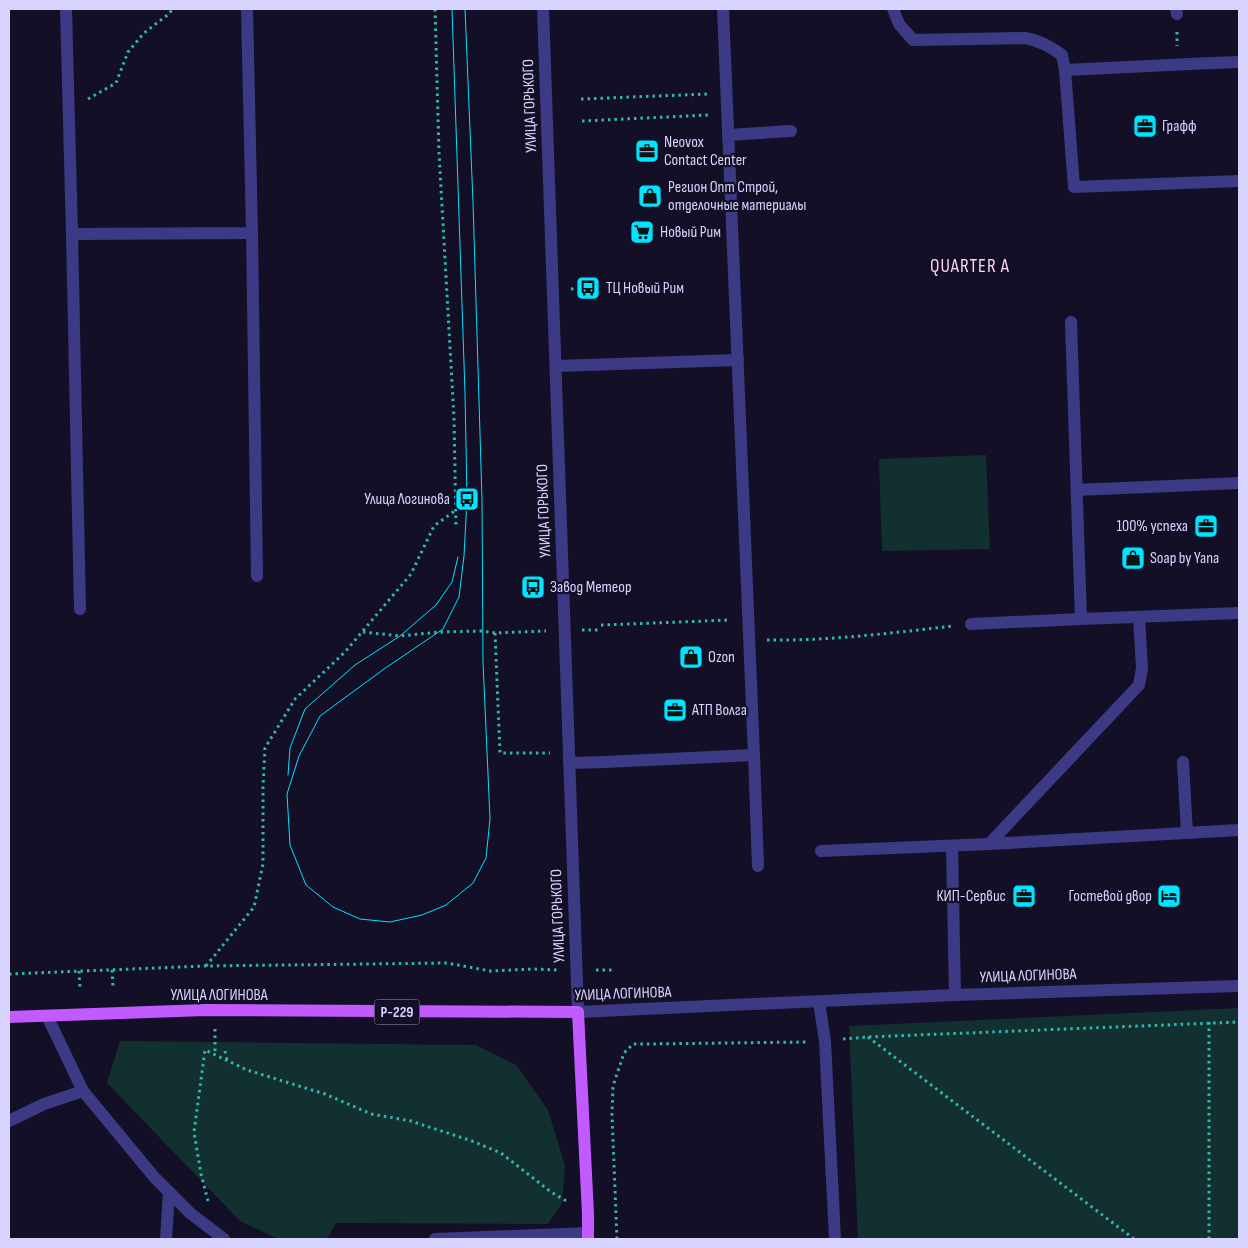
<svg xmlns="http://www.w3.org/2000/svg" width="1248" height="1248" viewBox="0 0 1248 1248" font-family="'Sofia Sans Condensed',sans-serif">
	<rect width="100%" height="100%" fill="#130f26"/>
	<g fill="#12302f">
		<path d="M986 455 990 549 882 551 879 459Z"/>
		<path d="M1239 1008V1239H858L849 1026Z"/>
		<path d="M120 1041 476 1045 516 1065 548 1110 565 1166 562 1203 548 1224 336 1223 327 1239H279L240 1221 107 1083Z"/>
	</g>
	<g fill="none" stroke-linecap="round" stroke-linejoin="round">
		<g stroke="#2fb8b0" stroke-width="3" stroke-dasharray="2.5 4" stroke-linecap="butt">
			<path d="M435 9 439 153 454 418 456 526"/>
			<path d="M1177 32V46"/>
			<path d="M88 99 116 83 128 52 144 33 170 13 172 9"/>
			<path d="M581 99 708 94"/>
			<path d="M582 121 709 115"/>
			<path d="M571 289 588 288"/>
			<path d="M601 625 730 620"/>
			<path d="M582 630H601"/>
			<path d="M363 632 400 636 439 632 482 631 495 633 546 631"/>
			<path d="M495 633 500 753H550"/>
			<path d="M767 640C829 641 891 633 953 626"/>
			<path d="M206 966 254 907 263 864V787L265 748 295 699 345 652 411 574 434 526 456 510"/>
			<path d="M112 970 113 986"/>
			<path d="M596 970H614"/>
			<path d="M79 971 80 988"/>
			<path d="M9 974 205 966 447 963 490 971 534 969 557 970"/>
			<path d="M1209 1022V1239"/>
			<path d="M868 1037 1134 1239"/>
			<path d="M843 1039 868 1037 1239 1022"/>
			<path d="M215 1051V1029"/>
			<path d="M225 1051 227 1060"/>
			<path d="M208 1201 201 1174 194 1132 205 1050 247 1070 325 1094 371 1114 411 1121 472 1141 501 1153 551 1192 568 1202"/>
			<path d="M617 1239 612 1115 613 1086 624 1053 633 1044H646L807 1042"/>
		</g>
		<g stroke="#3d3a85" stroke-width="12">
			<path d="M66 9 72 234 252 233 247 9"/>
			<path d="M543 9 578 1012 955 995 1239 986"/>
			<path d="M723 9 754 755 758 866"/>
			<path d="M893 9 899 24 913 40 1025 38C1041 41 1049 46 1062 55L1065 70 1211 63 1239 62"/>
			<path d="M1176 9 1177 14"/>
			<path d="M1065 70 1074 187 1239 181"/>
			<path d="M728 135 791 131"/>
			<path d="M252 233 257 576"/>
			<path d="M72 234 80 609"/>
			<path d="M1071 322 1081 619 1239 613"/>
			<path d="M556 366 738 360"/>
			<path d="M1077 490 1239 483"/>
			<path d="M971 624 1081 619"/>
			<path d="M1183 762 1187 833"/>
			<path d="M569 763 605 762 754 755"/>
			<path d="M989 844 1139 685 1142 668 1139 617"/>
			<path d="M952 846 955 995"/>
			<path d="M821 851 989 844 1239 830"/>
			<path d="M819 1002 825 1041 835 1239"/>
			<path d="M47 1016 83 1091 155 1178 190 1213 224 1239"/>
			<path d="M9 1121 44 1104 83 1091"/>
			<path d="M166 1239 169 1192"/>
			<path d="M435 1239 588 1233"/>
		</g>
		<path stroke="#c25bff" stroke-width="12" d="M9 1017 205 1010 578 1012 588 1214V1239"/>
		<g stroke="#00e5ff" stroke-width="1">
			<path d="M452 9 465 393 467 499 464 556 459 597 443 629 384 669 320 716 299 756 287 794 290 845 306 885 333 907 360 919 390 922 422 915 446 905 473 883 486 858 490 819 483 662 482 500 473 202 465 9"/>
			<path d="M288 775 290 748 305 709 355 665 400 636 436 605 452 582 458 557"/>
		</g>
	</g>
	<defs>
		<g id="office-square" transform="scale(1.25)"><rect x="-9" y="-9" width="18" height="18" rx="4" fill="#00e5ff" stroke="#130f26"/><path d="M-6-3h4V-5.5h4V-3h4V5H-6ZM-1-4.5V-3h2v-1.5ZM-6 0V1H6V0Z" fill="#111"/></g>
		<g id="shop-square" transform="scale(1.25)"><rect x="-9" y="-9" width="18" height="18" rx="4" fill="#00e5ff" stroke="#130f26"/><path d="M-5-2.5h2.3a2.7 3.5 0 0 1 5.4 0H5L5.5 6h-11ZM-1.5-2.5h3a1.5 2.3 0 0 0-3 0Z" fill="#111"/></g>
		<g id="supermarket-square" transform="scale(1.25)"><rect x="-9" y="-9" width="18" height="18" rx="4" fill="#00e5ff" stroke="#130f26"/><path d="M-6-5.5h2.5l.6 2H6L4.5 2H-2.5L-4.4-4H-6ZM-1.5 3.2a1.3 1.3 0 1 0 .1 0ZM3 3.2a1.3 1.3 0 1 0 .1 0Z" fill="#111"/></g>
		<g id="bus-square" transform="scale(1.25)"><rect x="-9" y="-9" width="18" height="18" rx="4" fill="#00e5ff" stroke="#130f26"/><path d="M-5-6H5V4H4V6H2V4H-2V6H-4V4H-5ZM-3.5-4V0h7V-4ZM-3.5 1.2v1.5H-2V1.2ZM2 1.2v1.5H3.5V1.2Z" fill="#111"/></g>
		<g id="hotel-square" transform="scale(1.25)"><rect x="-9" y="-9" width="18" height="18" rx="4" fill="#00e5ff" stroke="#130f26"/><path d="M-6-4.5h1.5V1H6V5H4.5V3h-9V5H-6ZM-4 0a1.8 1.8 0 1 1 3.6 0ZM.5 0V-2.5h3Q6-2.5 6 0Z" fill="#111"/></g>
	</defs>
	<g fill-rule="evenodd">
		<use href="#office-square" x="1145" y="126"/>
		<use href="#office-square" x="647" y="151"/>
		<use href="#shop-square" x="650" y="196"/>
		<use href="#supermarket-square" x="642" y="232"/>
		<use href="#bus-square" x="588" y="288"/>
		<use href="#bus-square" x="467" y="499"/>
		<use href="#office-square" x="1206" y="526"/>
		<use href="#shop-square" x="1133" y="558"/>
		<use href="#bus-square" x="533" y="587"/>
		<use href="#shop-square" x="691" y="657"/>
		<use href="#office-square" x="675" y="710"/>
		<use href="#office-square" x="1024" y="896"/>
		<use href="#hotel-square" x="1169" y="896"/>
	</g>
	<g text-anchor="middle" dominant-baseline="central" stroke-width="4.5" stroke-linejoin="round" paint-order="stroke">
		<rect fill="#130f26" stroke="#9e99be" stroke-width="1" x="374.5" y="999.5" width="45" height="25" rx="4"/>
		<g font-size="15" font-weight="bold" fill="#d9d4ff">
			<text x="397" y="1012">Р-229</text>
		</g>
		<g font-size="16" fill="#d9d4ff" stroke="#130f26">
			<text transform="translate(530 106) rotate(-92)">УЛИЦА ГОРЬКОГО</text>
			<text transform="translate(544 511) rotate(-92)">УЛИЦА ГОРЬКОГО</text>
			<text transform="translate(558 916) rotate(-92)">УЛИЦА ГОРЬКОГО</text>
			<text transform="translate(1028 976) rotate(-2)">УЛИЦА ЛОГИНОВА</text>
			<text transform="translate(623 994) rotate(-2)">УЛИЦА ЛОГИНОВА</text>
			<text x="219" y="995">УЛИЦА ЛОГИНОВА</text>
		</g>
		<g font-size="16" fill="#d9d4ff" stroke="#130f26" text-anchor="start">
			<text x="1162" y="126">Графф</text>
			<text x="664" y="142">Neovox<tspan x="664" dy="18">Contact Center</tspan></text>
			<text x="668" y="187">Регион Опт Строй,<tspan x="668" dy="18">отделочные материалы</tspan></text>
			<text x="660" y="232">Новый Рим</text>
			<text x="606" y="288">ТЦ Новый Рим</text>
			<text x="450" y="499" text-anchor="end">Улица Логинова</text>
			<text x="1188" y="526" text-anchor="end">100% успеха</text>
			<text x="1150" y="558">Soap by Yana</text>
			<text x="550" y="587">Завод Метеор</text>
			<text x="708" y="657">Ozon</text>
			<text x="692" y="710">АТП Волга</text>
			<text x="1006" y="896" text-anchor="end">КИП-Сервис</text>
			<text x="1152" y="896" text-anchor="end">Гостевой двор</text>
		</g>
		<g font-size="19" letter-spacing="1" fill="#ffd6f0" stroke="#130f26">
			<text x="970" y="266">QUARTER A</text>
		</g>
	</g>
	<rect width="1248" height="1248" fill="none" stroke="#d9d4ff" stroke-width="20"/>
</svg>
